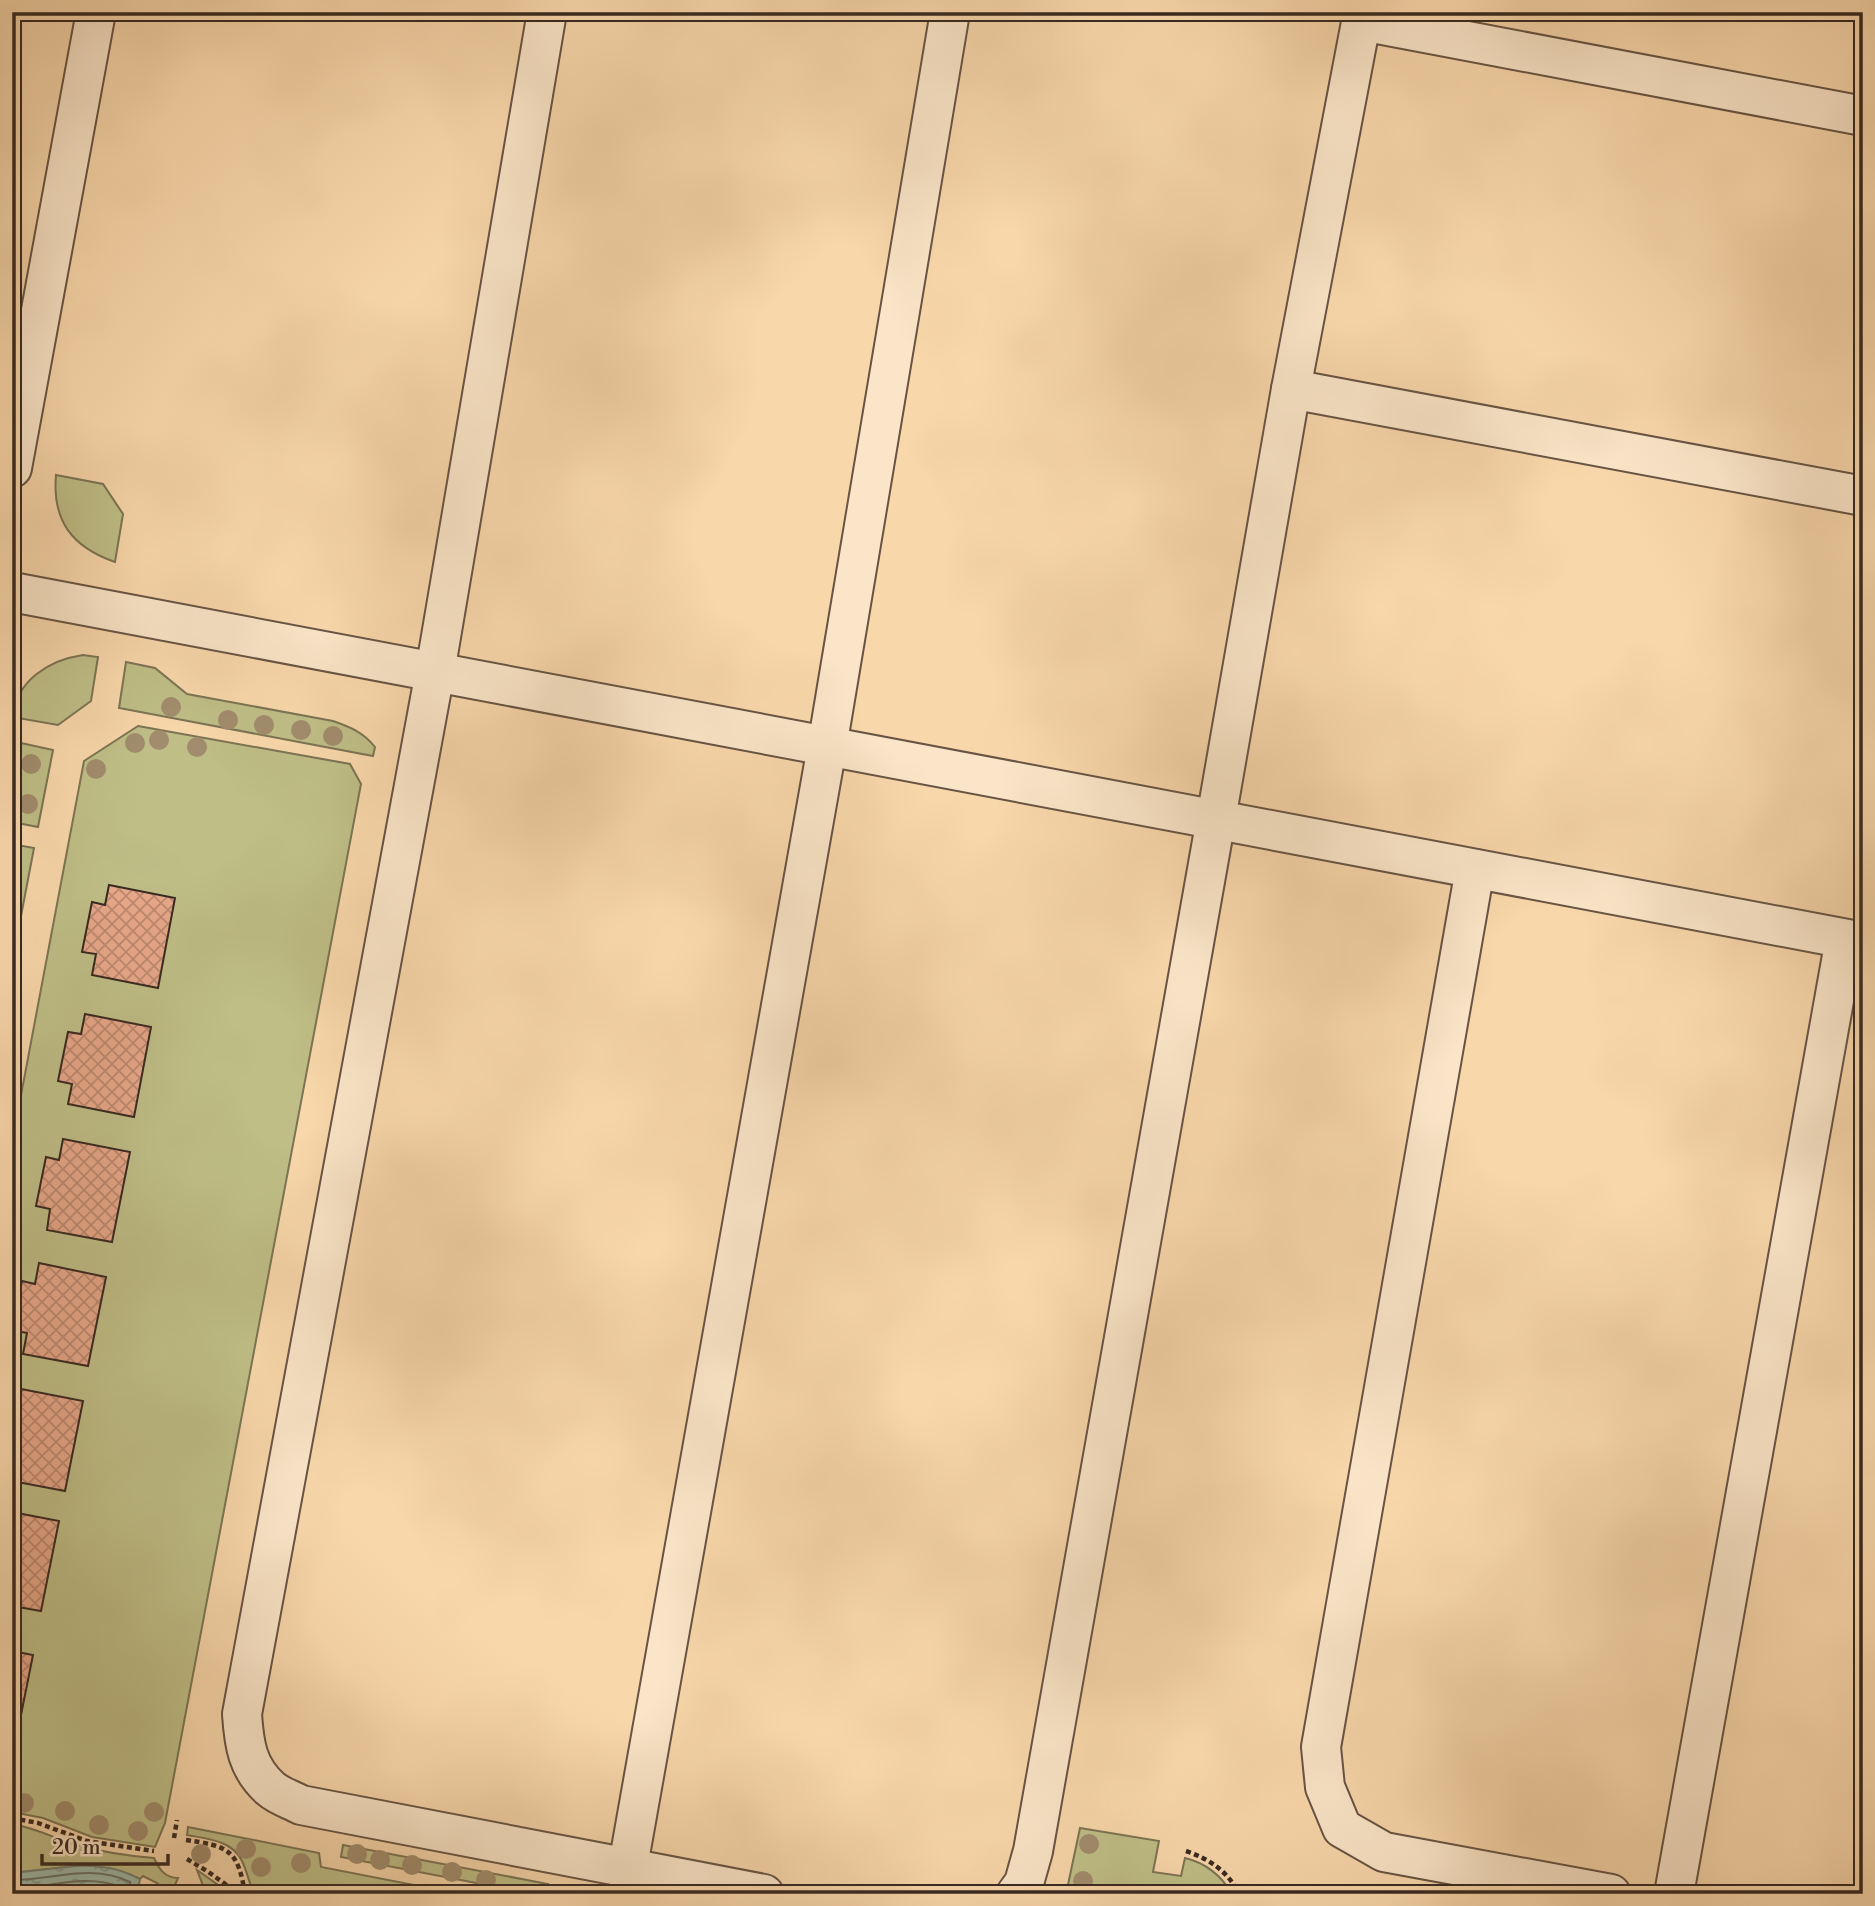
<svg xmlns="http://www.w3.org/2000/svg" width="1875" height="1906" viewBox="0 0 1875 1906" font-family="'Libre Bodoni',serif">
	<defs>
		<pattern id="water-ripples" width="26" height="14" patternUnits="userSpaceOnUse" patternTransform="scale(1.75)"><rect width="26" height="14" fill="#9dbaaa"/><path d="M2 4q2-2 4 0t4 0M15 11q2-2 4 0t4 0" fill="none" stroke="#81978a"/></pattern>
		<pattern id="building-cross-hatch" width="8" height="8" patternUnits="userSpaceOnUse" patternTransform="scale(1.75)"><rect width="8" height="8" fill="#e8a88a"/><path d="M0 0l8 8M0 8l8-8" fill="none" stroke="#bd8970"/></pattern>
	</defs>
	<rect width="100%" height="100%" fill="#f8d7ab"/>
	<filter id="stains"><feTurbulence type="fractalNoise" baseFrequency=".00286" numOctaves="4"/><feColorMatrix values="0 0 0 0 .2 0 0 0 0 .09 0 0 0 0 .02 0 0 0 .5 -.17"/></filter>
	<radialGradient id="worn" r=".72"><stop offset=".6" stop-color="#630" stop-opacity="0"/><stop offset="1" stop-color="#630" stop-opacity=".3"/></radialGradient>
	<g fill="#bfbe87" stroke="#7c7454" stroke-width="2">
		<path d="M56 475 103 484 123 514 115 562C72 547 52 521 56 475Z"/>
		<path d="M83 655 98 657 91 701 58 725 12 717C17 680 49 660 83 655Z"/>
		<path d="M126 662 155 668 187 694 333 721C350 727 363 732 375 747L373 756 119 708Z"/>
		<path d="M138 726 350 764 361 784 165 1823 155 1847 92 1837 43 1818 12 1812V1143L84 761Z"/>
		<path d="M12 741 53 750 38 827 12 822 14 791 12 783Z"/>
		<path d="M12 844 34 848 13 958H12Z"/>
		<path d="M12 1824C36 1828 54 1838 76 1845 102 1852 128 1856 154 1858 159 1869 165 1878 178 1878L171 1894H168L157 1883 143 1876 140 1879C99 1858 56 1869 12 1873Z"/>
		<path d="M188 1827 319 1853 321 1867 460 1894H254C249 1883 247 1871 242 1861 232 1840 207 1839 187 1835Z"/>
		<path d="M1080 1828 1159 1841 1153 1872 1181 1876 1185 1858C1206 1863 1221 1875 1232 1894H1066Z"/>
		<path d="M343 1845 548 1884 546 1894H533L341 1857Z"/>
		<path d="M197 1870 231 1894H200L202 1883Z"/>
	</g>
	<path fill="url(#water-ripples)" stroke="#758073" stroke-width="2" d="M76 1866C100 1865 119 1868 140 1879L137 1894H12V1873Z"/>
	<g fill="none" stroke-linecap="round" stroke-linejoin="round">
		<g stroke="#6a7266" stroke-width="2">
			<path d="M12 1880C53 1880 91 1863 130 1882V1894"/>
			<path d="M12 1889C48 1888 86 1873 120 1887L121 1894"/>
		</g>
	</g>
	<g fill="url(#building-cross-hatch)" stroke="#382921" stroke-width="2">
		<path d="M109 885 175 898 158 988 92 975 96 954 82 952 92 902 105 905Z"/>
		<path d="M85 1014 151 1027 134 1117 68 1104 72 1084 58 1081 68 1032 81 1034Z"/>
		<path d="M63 1139 130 1152 112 1242 47 1230 50 1209 36 1206 46 1157 59 1160Z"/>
		<path d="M39 1263 106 1277 88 1366 23 1354 27 1333 12 1330 22 1281 35 1284Z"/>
		<path d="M16 1388 83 1401 65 1491 12 1481V1408Z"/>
		<path d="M12 1512 59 1521 41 1611 12 1606Z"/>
		<path d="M12 1651 33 1655 15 1745 12 1744Z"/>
	</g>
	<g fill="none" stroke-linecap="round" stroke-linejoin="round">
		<g stroke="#685444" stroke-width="42">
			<g id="minor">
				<path d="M547 12 435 672 242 1714C244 1744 247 1768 271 1789 279 1796 292 1800 301 1805L764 1894"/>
				<path d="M1362 21 1863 116"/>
				<path d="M1291 389 1863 496"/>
				<path d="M12 592 1863 942"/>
				<path d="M1475 869 1321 1747 1325 1787 1342 1828 1384 1852 1611 1894"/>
				<path d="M628 1866 827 747 950 12"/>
				<path d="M1016 1894 1024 1883 1033 1851 1216 819 1291 389 1363 12"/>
				<path d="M1674 1894 1845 939"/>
			</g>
		</g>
		<g stroke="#685444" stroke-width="42">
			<path id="tertiary" d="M12 468 96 12"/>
		</g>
		<g stroke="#382921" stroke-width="4.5" stroke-dasharray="5 3.5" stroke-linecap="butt">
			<path d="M12 1818 38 1823 87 1841 154 1851"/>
			<path d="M174 1838 177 1820"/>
			<path d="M186 1840C229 1846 238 1850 245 1894"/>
			<path d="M1186 1851C1209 1859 1228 1871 1239 1894"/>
			<path d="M187 1859 207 1871 239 1894"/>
		</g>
		<use href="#minor" stroke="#fae5c8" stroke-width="38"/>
		<use href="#tertiary" stroke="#fae5c8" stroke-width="38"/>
	</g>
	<g fill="#a18c6d">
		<circle cx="171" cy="707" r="10"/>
		<circle cx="228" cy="720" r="10"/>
		<circle cx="264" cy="725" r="10"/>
		<circle cx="301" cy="730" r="10"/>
		<circle cx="333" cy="736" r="10"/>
		<circle cx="159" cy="740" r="10"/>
		<circle cx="135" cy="743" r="10"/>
		<circle cx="197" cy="747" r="10"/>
		<circle cx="31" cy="764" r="10"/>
		<circle cx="96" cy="769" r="10"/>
		<circle cx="28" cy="804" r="10"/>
		<circle cx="24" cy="1803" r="10"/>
		<circle cx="65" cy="1811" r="10"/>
		<circle cx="154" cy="1812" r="10"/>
		<circle cx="99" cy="1825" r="10"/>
		<circle cx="138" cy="1831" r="10"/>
		<circle cx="1089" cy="1844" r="10"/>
		<circle cx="246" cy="1849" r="10"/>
		<circle cx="201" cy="1854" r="10"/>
		<circle cx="357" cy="1854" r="10"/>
		<circle cx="380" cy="1860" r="10"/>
		<circle cx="301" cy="1863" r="10"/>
		<circle cx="412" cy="1865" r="10"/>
		<circle cx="261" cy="1867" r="10"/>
		<circle cx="452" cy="1872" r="10"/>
		<circle cx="486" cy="1880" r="10"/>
		<circle cx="1083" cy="1881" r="10"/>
	</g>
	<rect width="1875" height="1906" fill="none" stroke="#f8d7ab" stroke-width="42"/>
	<rect x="14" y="14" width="1847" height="1878" fill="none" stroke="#382921" stroke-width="3.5"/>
	<rect x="21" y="21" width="1833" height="1864" fill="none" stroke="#382921" stroke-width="2"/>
	<path d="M42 1854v10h126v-10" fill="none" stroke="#382921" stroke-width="3.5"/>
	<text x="52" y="1854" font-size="21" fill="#382921" stroke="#fae5c8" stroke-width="5" paint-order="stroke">20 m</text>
	<rect width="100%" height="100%" filter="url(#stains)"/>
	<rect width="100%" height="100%" fill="url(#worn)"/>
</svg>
